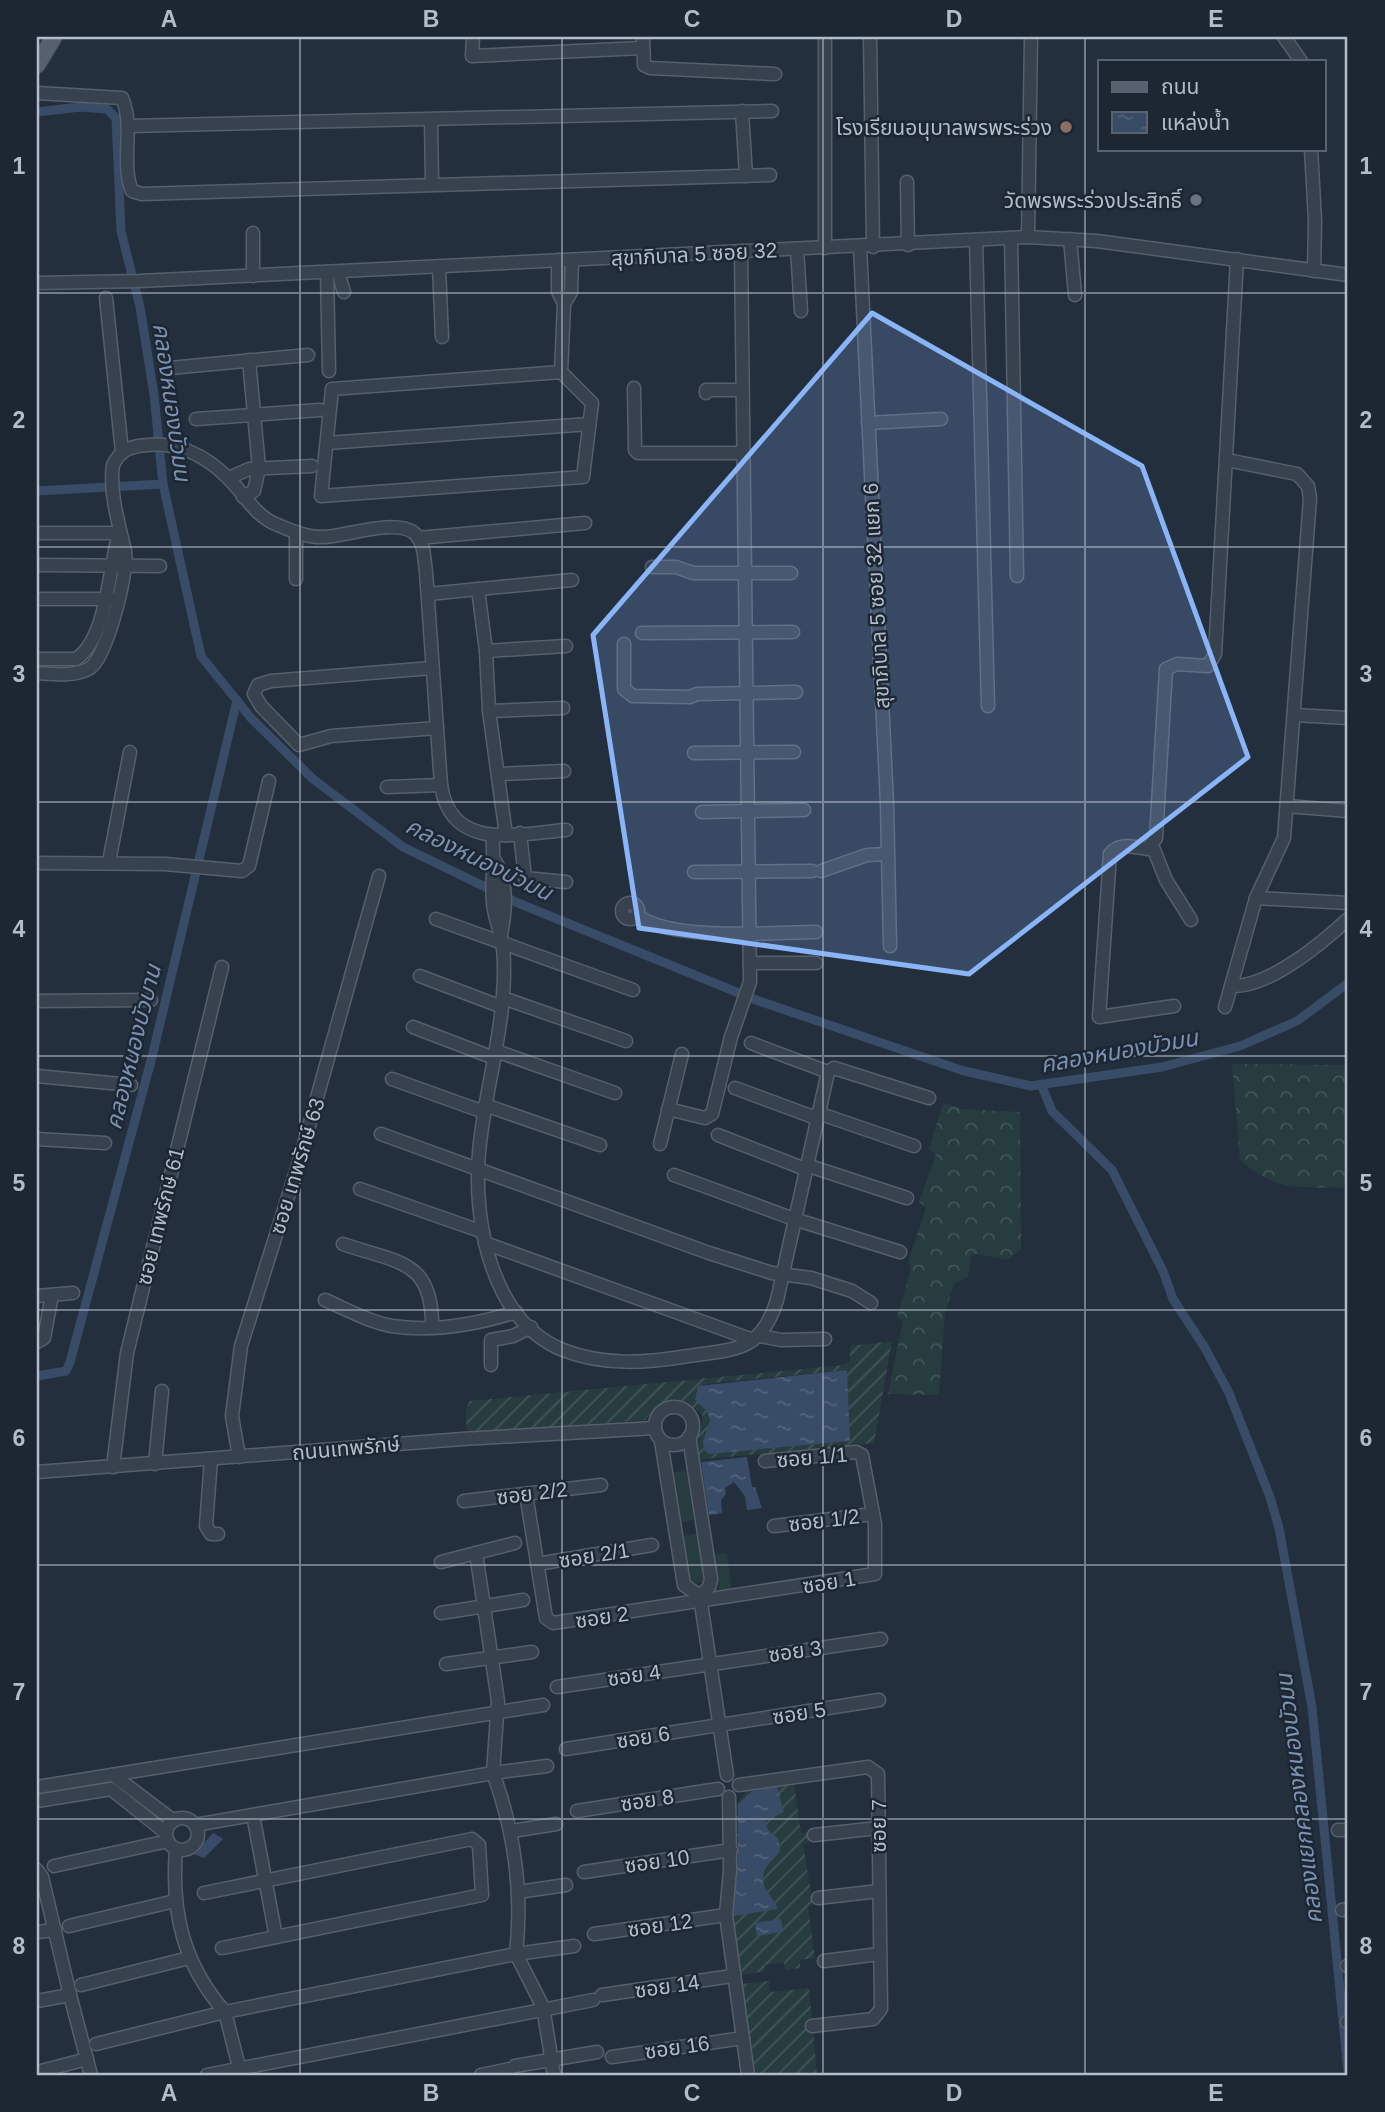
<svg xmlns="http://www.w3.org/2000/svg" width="1385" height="2112" viewBox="0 0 1385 2112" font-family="Arial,'Noto Sans Thai',sans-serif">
	<defs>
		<pattern id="forest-crowns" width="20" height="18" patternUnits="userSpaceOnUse" patternTransform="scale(1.75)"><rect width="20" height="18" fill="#263c3f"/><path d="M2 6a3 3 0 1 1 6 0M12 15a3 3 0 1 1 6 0" fill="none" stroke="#435659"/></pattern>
		<pattern id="garden-furrows" width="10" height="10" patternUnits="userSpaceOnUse" patternTransform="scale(1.75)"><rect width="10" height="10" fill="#263c3f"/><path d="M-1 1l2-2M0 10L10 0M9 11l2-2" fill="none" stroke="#435659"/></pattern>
		<pattern id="water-ripples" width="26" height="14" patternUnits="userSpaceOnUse" patternTransform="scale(1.75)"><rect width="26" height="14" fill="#394c67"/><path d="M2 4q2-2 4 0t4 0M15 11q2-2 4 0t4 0" fill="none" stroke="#53647b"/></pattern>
	</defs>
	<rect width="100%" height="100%" fill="#242f3e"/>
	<g fill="#263c3f">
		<path d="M686 1471 694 1520 681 1522 674 1472Z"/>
		<path d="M698 1533 706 1581 690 1584 682 1536Z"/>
		<path d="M727 1553 732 1592H719L714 1555Z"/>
	</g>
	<g fill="url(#forest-crowns)">
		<path d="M1232 1064 1348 1065V1188C1299 1186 1280 1194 1240 1160Z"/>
		<path d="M943 1103 963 1109 1020 1112 1021 1249 1008 1260 976 1254 971 1257 968 1277 954 1283 945 1314 939 1395 888 1394 903 1320 897 1318 911 1268 908 1263 926 1207 919 1202 936 1154 929 1149Z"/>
	</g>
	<g fill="url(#garden-furrows)" fill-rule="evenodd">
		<path d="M892 1341 874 1443 697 1460 693 1441 703 1423 702 1414C682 1396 660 1399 645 1420L469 1433C465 1424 464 1409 470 1401L844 1365 850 1361V1346ZM846 1370 850 1441 709 1454 704 1450 711 1421 703 1384Z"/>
		<path d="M794 1783 801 1833 811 1832 813 1842 803 1844 813 1905 808 1907 815 1958 800 1960V1968L786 1970 784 1963 765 1965V1971L736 1976 731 1923 737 1859 735 1806 748 1790Z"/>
		<path d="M769 1981 770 1992 809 1988 817 2075H756L741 1984Z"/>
	</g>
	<g fill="url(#water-ripples)">
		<path d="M847 1370 850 1441 709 1454 704 1450 703 1441 710 1421 707 1411 695 1400 698 1386Z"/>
		<path d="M747 1457 752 1487H755L762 1508 747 1510 745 1496 734 1482 725 1488 726 1494 721 1500 722 1513 709 1515 701 1462Z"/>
		<path d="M777 1787 784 1812 765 1821 768 1830 778 1838 780 1850C777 1857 770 1861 766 1868 756 1886 773 1895 778 1909L733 1916 738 1861V1804L752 1791Z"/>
		<path d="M213 1833 223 1839 204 1858 194 1854Z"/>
		<path d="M781 1919 783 1932 757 1936 755 1923Z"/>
	</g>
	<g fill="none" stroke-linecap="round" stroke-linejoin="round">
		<g stroke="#394c67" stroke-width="9">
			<path d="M37 112 80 107 107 109 116 118 121 231 140 307 154 395 163 484 201 656 251 718 313 779 403 847 518 903 756 1000 964 1071 1031 1086 1162 1067 1240 1046 1297 1021 1348 983"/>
			<path d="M37 491 163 484"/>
			<path d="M1041 1084 1052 1111 1112 1170 1163 1271 1173 1299 1205 1348 1229 1393 1270 1497 1279 1528 1312 1707 1348 2072"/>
			<path d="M37 1376 66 1371 70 1362 152 1057 237 700"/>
		</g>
		<g stroke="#565f6c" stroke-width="15">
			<g id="minor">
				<path d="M473 37 472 56 642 48"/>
				<path d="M643 37 644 65 650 68 775 74"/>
				<path d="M870 37 873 247"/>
				<path d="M1284 37 1301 61"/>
				<path d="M37 93 122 98C135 127 120 162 132 191L142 194 770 175"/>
				<path d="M742 111 746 176"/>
				<path d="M431 120 432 183"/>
				<path d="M129 126 772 111"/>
				<path d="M1311 149 1315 221 1314 271"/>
				<path d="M907 182 908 245"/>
				<path d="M253 233V276"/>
				<path d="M1028 237 1031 37"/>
				<path d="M1011 238 1017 576"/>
				<path d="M1070 239 1075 295"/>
				<path d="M976 240 988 706"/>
				<path d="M860 247 887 804 890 946"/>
				<path d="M825 248V37"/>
				<path d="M797 249 801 311"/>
				<path d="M558 260V291L564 304 571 292 572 260"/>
				<path d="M439 267 442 337"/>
				<path d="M327 272 329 371"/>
				<path d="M338 272 344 292"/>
				<path d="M37 283 140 281 1028 237 1097 241 1348 275"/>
				<path d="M106 298 122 452"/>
				<path d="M170 368 308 355"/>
				<path d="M561 372 332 389 321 496 583 477 592 403 561 372 564 304"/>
				<path d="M634 388 635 450 638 453H743"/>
				<path d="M706 393V390H742"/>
				<path d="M196 419 320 410"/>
				<path d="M868 423 941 419"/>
				<path d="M327 443 589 424"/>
				<path d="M229 478 249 469 312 466"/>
				<path d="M243 497 254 491 259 468 249 360"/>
				<path d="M37 533H119"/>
				<path d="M418 538 585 523"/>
				<path d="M37 565 160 566"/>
				<path d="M652 567H676L693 573H791"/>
				<path d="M296 579V532"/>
				<path d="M478 589 486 651 489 711 506 835"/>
				<path d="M428 594 572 580"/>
				<path d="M37 599H113"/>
				<path d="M642 633 793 632"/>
				<path d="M624 644V689L633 696 690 697 697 694 796 692"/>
				<path d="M486 651 566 646"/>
				<path d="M37 659H76C108 637 108 569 119 534"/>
				<path d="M432 668 271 681 258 685 254 694 261 706 299 745 331 736 437 728"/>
				<path d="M37 673C54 674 75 677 90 668 107 656 129 571 125 551 119 524 109 493 113 465 120 450 131 446 147 445 178 442 206 456 228 478 244 493 255 517 278 525 292 531 308 538 324 537 346 536 394 519 413 532 425 541 424 559 426 572L441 785C451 852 516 834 566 830"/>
				<path d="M489 711 563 708"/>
				<path d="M1294 715 1348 718"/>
				<path d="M694 753 794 752"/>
				<path d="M500 774 564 771"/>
				<path d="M387 787 441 785"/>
				<path d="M1287 806 1348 811"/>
				<path d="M702 812 804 810"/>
				<path d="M520 833 525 878 566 882"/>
				<path d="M492 835C495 859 491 879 493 903 494 914 497 922 500 933 506 953 504 986 502 1007 497 1056 483 1104 479 1153 473 1221 491 1321 563 1350 604 1366 646 1363 688 1356 736 1349 761 1352 777 1300L828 1072 834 1068 929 1098"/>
				<path d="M1152 845 1166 880 1191 920"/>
				<path d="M495 861C508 880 506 911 501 934"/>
				<path d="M109 862 130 752"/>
				<path d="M37 863 165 864 242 871 249 866 269 781"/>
				<path d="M821 871 867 855 887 854"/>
				<path d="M694 872 812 871"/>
				<path d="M1256 898 1348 903"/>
				<circle cx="630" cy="911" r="8"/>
				<path d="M637 915C671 942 772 932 816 932"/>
				<path d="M436 919 633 990"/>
				<path d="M750 963H816"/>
				<path d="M420 976 502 1007"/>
				<path d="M1231 986C1268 988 1321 944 1348 919"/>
				<path d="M503 998 626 1041"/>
				<path d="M37 1001 151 1000"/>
				<path d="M1174 1006 1099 1017 1110 854C1119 842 1134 847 1148 849L1156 838 1166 669 1177 664 1208 666 1215 654 1237 259"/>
				<path d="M1225 1007 1256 898 1284 838 1310 499 1308 486 1297 474 1227 460"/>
				<path d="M413 1027 494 1058"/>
				<path d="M751 1043 828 1072"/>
				<path d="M496 1051 615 1093"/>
				<path d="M37 1076 131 1085"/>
				<path d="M392 1079 484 1112"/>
				<path d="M735 1088 816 1118"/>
				<path d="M485 1105 600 1145"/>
				<path d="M668 1109 705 1118 712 1114 731 1037 750 982 741 251"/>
				<path d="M818 1113 914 1146"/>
				<path d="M381 1134 709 1253 772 1273 811 1278 852 1291 871 1303"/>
				<path d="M718 1135 805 1169"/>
				<path d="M37 1139 105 1143"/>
				<path d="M660 1144 682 1054"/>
				<path d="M806 1165 907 1198"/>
				<path d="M674 1175 794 1219 900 1252"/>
				<path d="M360 1189 483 1232"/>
				<path d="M485 1243 753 1340"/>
				<path d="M343 1244C397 1263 433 1259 432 1327"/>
				<path d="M37 1296 73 1293"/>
				<path d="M325 1300C346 1309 369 1322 392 1326 432 1332 478 1324 516 1312"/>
				<path d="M760 1336 781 1340 825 1339"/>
				<path d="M37 1342 44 1338 52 1295"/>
				<path d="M491 1365V1340L513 1336 531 1327"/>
				<circle cx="674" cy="1426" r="19"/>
				<path d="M689 1437 711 1579 709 1587 700 1596"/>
				<path d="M661 1441 684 1585 700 1596"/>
				<path d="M239 1457 232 1416 241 1346 299 1162 379 876"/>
				<path d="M211 1459 206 1526 211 1534H218"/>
				<path d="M155 1464 162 1391"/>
				<path d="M113 1467 127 1353 222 967"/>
				<path d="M37 1472 462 1439 655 1428"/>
				<path d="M526 1494 546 1618 553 1623 875 1574V1524L862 1455 856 1452 765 1461"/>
				<path d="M464 1501 601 1485"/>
				<path d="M774 1526 873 1514"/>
				<path d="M476 1553 498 1701 493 1773 547 1766"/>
				<path d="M441 1562 515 1543"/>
				<path d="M537 1564 652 1545"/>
				<path d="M700 1597 727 1775"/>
				<path d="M441 1613 523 1600"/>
				<path d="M446 1664 532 1652"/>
				<path d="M557 1687 881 1639"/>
				<path d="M566 1749 879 1700"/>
				<path d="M113 1775 174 1821"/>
				<path d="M739 1785 868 1767 878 1774 881 2009 873 2019 812 2026"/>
				<path d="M37 1787 543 1705"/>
				<path d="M729 1797 730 1870 726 1915 748 2075"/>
				<path d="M37 1801 111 1789 166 1833"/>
				<path d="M577 1811 718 1789"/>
				<path d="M253 1815 276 1937"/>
				<circle cx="182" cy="1834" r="16"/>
				<path d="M1338 1830H1348"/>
				<path d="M512 1831 556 1824"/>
				<path d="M814 1835 878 1828"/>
				<path d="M176 1849C171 1912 183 1964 225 2012L516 1954C523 1891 515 1833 493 1773L195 1825"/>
				<path d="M54 1866 168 1841"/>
				<path d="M37 1870 42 1877 70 1995 37 2001"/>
				<path d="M584 1872 731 1850"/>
				<path d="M518 1892 566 1885"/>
				<path d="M204 1893 472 1839 479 1845 482 1895 222 1948"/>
				<path d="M818 1898 879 1891"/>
				<path d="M1342 1910 1348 1909"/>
				<path d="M69 1926 175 1901"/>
				<path d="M37 1932 55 1930"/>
				<path d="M594 1934 726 1915"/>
				<path d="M824 1961 879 1954"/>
				<path d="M1347 1966H1348"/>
				<path d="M81 1985 189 1958"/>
				<path d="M70 1995 91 2075"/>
				<path d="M602 1995 732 1976"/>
				<path d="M1347 2022H1348"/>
				<path d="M96 2044 225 2012 239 2067"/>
				<path d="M612 2057 743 2038"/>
				<path d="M515 2066 597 2052"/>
				<path d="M37 2072 87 2059"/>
				<path d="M207 2075 593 2000"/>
				<path d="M481 2075 510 2069"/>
				<path d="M554 2075 543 2007 516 1954 574 1946"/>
			</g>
		</g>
		<g stroke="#414a57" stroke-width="18">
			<path id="major" d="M37 65 54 37"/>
		</g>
		<use href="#minor" stroke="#38414e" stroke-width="12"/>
		<use href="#major" stroke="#56606e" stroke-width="16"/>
	</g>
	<path fill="#8ab4f8" fill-opacity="0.2" stroke="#8ab4f8" stroke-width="5" stroke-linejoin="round" d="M872 313 1142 466 1248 757 969 974 639 928 593 635Z"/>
	<path fill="none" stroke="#b4bcc9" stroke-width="2" stroke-opacity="0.55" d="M300 37V2075M562 37V2075M823 37V2075M1085 37V2075M37 293H1348M37 547H1348M37 802H1348M37 1056H1348M37 1310H1348M37 1565H1348M37 1819H1348"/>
	<circle fill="#8d6e63" stroke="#1d2633" stroke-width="2.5" cx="1066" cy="127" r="7"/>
	<circle fill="#6b7280" stroke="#1d2633" stroke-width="2.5" cx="1196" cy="200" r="7"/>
	<g text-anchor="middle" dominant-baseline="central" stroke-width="5" stroke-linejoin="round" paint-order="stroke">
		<g font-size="21" fill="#b4bcc9" stroke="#1d2633" text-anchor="end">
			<text x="1052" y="127">โรงเรียนอนุบาลพรพระร่วง</text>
			<text x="1182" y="200">วัดพรพระร่วงประสิทธิ์</text>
		</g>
		<g font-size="21" fill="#b4bcc9" stroke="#1d2633">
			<text transform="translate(694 254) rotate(-3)">สุขาภิบาล 5 ซอย 32</text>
			<text transform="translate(876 596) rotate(-93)">สุขาภิบาล 5 ซอย 32 แยก 6</text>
			<text transform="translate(297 1166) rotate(-73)">ซอย เทพรักษ์ 63</text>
			<text transform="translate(160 1216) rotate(-76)">ซอย เทพรักษ์ 61</text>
			<text transform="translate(346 1448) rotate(-5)">ถนนเทพรักษ์</text>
			<text transform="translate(812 1457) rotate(-5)">ซอย 1/1</text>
			<text transform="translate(532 1493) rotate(-7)">ซอย 2/2</text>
			<text transform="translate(824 1520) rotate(-7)">ซอย 1/2</text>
			<text transform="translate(594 1555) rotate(-9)">ซอย 2/1</text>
			<text transform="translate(829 1582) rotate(-9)">ซอย 1</text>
			<text transform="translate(602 1617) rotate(-8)">ซอย 2</text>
			<text transform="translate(795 1651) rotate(-8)">ซอย 3</text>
			<text transform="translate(634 1675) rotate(-8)">ซอย 4</text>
			<text transform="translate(799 1713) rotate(-9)">ซอย 5</text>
			<text transform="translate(643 1737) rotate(-9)">ซอย 6</text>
			<text transform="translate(647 1800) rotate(-9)">ซอย 8</text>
			<text transform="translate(878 1826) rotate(-90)">ซอย 7</text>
			<text transform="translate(657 1861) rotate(-8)">ซอย 10</text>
			<text transform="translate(660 1925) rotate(-8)">ซอย 12</text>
			<text transform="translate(667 1986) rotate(-8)">ซอย 14</text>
			<text transform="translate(677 2047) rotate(-8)">ซอย 16</text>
		</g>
		<g font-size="23" font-style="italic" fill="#7c92b1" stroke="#1d2633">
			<text transform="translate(172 402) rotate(82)">คลองหนองบัวมน</text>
			<text transform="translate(479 859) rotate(26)">คลองหนองบัวมน</text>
			<text transform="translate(133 1047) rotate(-76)">คลองหนองบัวบาน</text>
			<text transform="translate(1119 1051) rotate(-10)">คลองหนองบัวมน</text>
			<text transform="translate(1299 1799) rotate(-97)">คลองแยกคลองหนองบัวมน</text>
		</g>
	</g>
	<rect width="1385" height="2112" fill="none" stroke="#1d2633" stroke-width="77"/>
	<rect x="1098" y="60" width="228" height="91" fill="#1d2633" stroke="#59626f" stroke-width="2"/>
	<rect x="1112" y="82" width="35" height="10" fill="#56606e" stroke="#59626f" stroke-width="2"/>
	<text x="1161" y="94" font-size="21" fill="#b4bcc9">ถนน</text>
	<rect x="1112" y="112" width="35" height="21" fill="url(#water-ripples)" stroke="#59626f" stroke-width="2"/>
	<text x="1161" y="130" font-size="21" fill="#b4bcc9">แหล่งน้ำ</text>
	<rect x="38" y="38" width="1308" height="2036" fill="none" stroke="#b4bcc9" stroke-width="2.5"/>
	<g font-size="23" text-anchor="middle" font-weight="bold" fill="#b4bcc9">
		<text x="169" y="27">A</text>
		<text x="431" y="27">B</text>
		<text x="692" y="27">C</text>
		<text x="954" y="27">D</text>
		<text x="1216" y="27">E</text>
		<text x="19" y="174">1</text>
		<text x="1366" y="174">1</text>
		<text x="19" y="428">2</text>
		<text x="1366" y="428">2</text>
		<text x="19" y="682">3</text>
		<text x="1366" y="682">3</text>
		<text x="19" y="937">4</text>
		<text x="1366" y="937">4</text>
		<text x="19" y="1191">5</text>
		<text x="1366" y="1191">5</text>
		<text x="19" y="1446">6</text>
		<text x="1366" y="1446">6</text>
		<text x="19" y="1700">7</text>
		<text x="1366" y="1700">7</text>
		<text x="19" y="1954">8</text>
		<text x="1366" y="1954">8</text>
		<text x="169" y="2101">A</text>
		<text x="431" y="2101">B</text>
		<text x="692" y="2101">C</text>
		<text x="954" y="2101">D</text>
		<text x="1216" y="2101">E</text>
	</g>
</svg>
